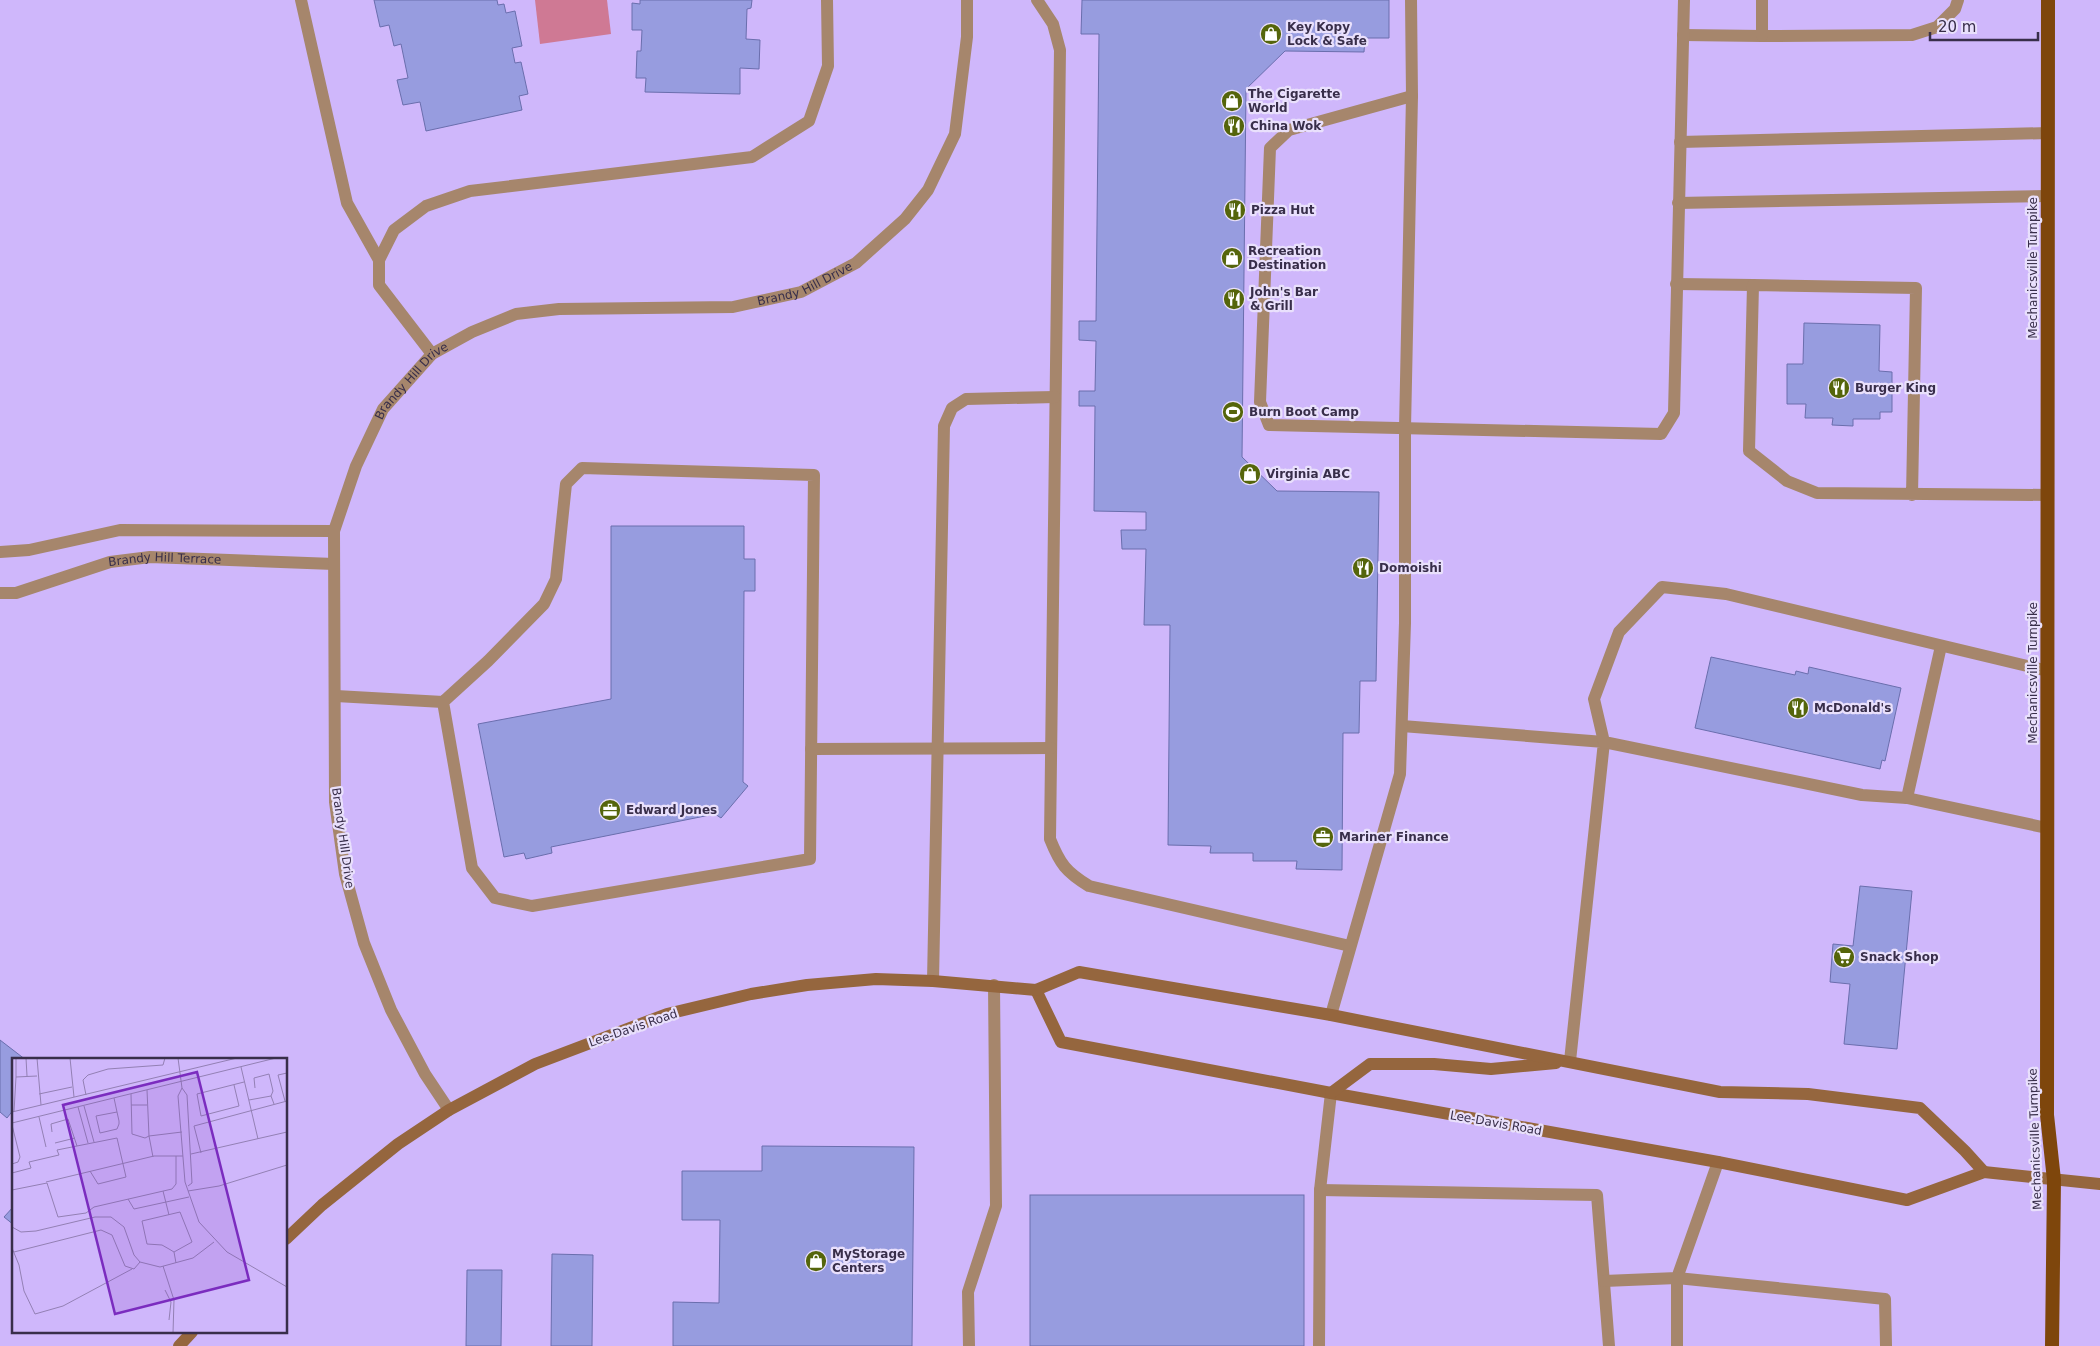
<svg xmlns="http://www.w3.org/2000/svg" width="2100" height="1346" viewBox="0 0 2100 1346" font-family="'DejaVu Sans',sans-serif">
	<rect width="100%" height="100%" fill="#cfb7fb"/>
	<path fill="#cf7994" d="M535 0H607L611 34 540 44Z"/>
	<g fill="#979cdf" stroke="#6a6ead">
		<path d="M374 0H497L498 5 504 4 506 13 515 11 522 46 512 48 515 63 521 62 528 94 519 96 522 110 426 131 420 102 403 105 397 80 408 78 401 44 394 46 389 25 380 27Z"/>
		<path d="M640 0H752L751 8 747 9 746 39 760 40 759 69 740 68V94L645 92 646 78H636L637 51H641L642 30H632V3L640 4Z"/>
		<path d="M1082 0H1389V38H1365L1364 52 1285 51 1246 89 1242 457 1277 491 1379 492 1376 681H1360L1359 733H1343L1342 870 1296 869 1297 861H1253V853H1210L1211 846 1168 845 1170 625H1144L1146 549H1122L1121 530H1146V512L1094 511 1095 406H1079V391H1095L1096 341 1079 340V321H1096L1099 34H1081Z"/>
		<path d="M1804 323 1880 325 1879 371 1892 372V412H1880V419H1853V426L1832 425 1833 418H1805L1806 404H1787V364H1803Z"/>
		<path d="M611 526H744V559H755V591H744L743 782 748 786 721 818 715 814 551 847 552 853 526 859 524 853 504 857 478 724 611 699Z"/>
		<path d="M1711 657 1795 675 1796 671 1808 674 1809 667 1901 688 1885 761 1882 760 1880 769 1695 728Z"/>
		<path d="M1860 886 1912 891 1897 1049 1844 1044 1850 984 1830 982 1833 944 1853 946Z"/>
		<path d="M0 1040 26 1060H14V1109L7 1118 0 1112Z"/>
		<path d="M762 1146 914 1147 912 1346H673V1302L719 1303 720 1220H682V1171H762Z"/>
		<rect x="1030" y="1195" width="274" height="151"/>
		<path d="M14 1206V1225L4 1217Z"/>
		<path d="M552 1254 593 1255 592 1346H551Z"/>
		<path d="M467 1270H502L501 1346H466Z"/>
	</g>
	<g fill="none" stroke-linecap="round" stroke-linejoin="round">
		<g stroke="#a6866c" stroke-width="12">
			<path d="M301 0 347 203 379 260"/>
			<path d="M1037 0 1053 24 1060 50 1050 839C1060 864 1066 872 1089 886L1350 946"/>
			<path d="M1683 35 1762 36 1912 35 1937 27 1955 9 1958 0"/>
			<path d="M1762 36V0"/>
			<path d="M1412 96 1289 130 1270 148 1260 402 1269 425 1661 434 1674 413 1684 0"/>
			<path d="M1680 142 2048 133"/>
			<path d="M1678 203 2048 196"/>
			<path d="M1676 284 1753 285"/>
			<path d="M432 354 379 285V260L394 230 426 206 470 191 752 157 809 121 828 66 827 0"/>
			<path d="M1912 495 1916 288 1753 285 1749 451 1787 481 1817 493 2048 495"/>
			<path d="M336 696 443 702 488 661 544 604 556 579 566 484 582 468 814 475 810 859 532 906 495 898 472 868 443 702"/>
			<path d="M1402 726 1604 742 1570 1061"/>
			<path d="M811 749 1051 748"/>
			<path d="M1907 798 1941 646"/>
			<path d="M2047 828 1907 798 1862 795 1604 742 1594 699 1619 632 1662 587 1726 594 2048 671"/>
			<path d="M933 981 944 426 952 408 966 399 1055 397"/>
			<path d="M1331 1015 1400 774 1405 623V428L1412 96 1411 0"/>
			<path d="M1320 1190 1597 1195 1609 1346"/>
			<path d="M1604 1281 1677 1278 1718 1162"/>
			<path d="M969 1346 968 1292 996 1206 994 985"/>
			<path d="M1319 1346 1320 1190 1331 1093"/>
			<path d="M1677 1346V1278L1885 1299 1886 1346"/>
		</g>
		<g stroke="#a6866c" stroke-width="12">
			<path d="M0 552 29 550 120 530 334 531"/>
			<path id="s1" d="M0 593H16L110 562 150 557 334 564"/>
			<path id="s2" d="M449 1110 425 1074 391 1010 364 943 345 874 335 802 334 531 356 466 383 409 432 354 472 332 516 314 559 309 733 307 801 292 856 263 905 219 928 190 955 134 967 37V0"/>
		</g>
		<g stroke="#95663e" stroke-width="12">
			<path d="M1036 990 1061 1042 1331 1093 1718 1162 1907 1200 1984 1172 2100 1184"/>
			<path d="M1331 1093 1370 1064H1434L1491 1069 1556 1063"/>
			<path d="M286 1239 322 1205 398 1144 449 1110 535 1064 667 1014 751 994 807 985 876 979 933 981 1036 990 1079 972 1331 1015 1720 1092 1808 1094 1920 1108 1965 1151 1984 1172"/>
			<path d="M179 1346 192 1332"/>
		</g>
		<path stroke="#7e460c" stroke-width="14" d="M2048 0 2047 1115 2054 1180 2052 1346"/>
	</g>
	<defs>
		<g id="shop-disc" transform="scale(1.125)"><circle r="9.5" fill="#55650b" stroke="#e9e0fc"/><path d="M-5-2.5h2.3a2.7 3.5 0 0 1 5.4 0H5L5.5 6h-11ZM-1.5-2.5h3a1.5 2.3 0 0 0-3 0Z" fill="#fff"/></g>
		<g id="restaurant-disc" transform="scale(1.125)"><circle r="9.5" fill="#55650b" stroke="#e9e0fc"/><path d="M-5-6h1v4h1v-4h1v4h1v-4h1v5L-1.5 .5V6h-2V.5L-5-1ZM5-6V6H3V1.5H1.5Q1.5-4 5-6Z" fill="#fff"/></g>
		<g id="stadium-disc" transform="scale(1.125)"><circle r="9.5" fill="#55650b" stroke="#e9e0fc"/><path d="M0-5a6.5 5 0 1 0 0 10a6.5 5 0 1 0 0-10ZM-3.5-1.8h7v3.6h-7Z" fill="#fff"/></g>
		<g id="office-disc" transform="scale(1.125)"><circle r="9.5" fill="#55650b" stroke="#e9e0fc"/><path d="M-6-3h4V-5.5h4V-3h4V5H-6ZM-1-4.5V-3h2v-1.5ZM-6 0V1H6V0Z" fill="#fff"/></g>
		<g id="supermarket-disc" transform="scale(1.125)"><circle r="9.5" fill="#55650b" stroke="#e9e0fc"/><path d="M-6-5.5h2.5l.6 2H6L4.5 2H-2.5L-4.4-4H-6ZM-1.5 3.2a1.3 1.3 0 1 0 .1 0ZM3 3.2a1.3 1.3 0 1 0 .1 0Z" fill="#fff"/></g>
	</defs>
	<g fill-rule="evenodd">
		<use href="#shop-disc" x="1271" y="34"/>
		<use href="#shop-disc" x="1232" y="101"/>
		<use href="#restaurant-disc" x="1234" y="126"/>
		<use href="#restaurant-disc" x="1235" y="210"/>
		<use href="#shop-disc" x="1232" y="258"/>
		<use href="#restaurant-disc" x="1234" y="299"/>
		<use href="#restaurant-disc" x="1839" y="388"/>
		<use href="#stadium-disc" x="1233" y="412"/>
		<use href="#shop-disc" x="1250" y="474"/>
		<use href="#restaurant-disc" x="1363" y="568"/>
		<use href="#restaurant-disc" x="1798" y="708"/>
		<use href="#office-disc" x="610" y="810"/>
		<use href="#office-disc" x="1323" y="837"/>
		<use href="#supermarket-disc" x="1844" y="957"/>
		<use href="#shop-disc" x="816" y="1261"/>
	</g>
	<g text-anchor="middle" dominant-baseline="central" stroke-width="4.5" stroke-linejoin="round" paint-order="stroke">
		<g font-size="12" font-weight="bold" fill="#382e4a" stroke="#e9e0fc" text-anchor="start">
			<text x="1287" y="27">Key Kopy<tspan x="1287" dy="14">Lock &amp; Safe</tspan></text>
			<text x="1248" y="94">The Cigarette<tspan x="1248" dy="14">World</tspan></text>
			<text x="1250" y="126">China Wok</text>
			<text x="1251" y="210">Pizza Hut</text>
			<text x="1248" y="251">Recreation<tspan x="1248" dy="14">Destination</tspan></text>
			<text x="1250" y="292">John's Bar<tspan x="1250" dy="14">&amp; Grill</tspan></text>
			<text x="1855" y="388">Burger King</text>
			<text x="1249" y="412">Burn Boot Camp</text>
			<text x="1266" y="474">Virginia ABC</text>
			<text x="1379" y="568">Domoishi</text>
			<text x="1814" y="708">McDonald's</text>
			<text x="626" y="810">Edward Jones</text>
			<text x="1339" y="837">Mariner Finance</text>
			<text x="1860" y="957">Snack Shop</text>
			<text x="832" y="1254">MyStorage<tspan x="832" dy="14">Centers</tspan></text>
		</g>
		<g font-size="12" fill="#382e4a" stroke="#e9e0fc">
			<text transform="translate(2033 268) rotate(-90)">Mechanicsville Turnpike</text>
			<text stroke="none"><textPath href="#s2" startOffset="1195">Brandy Hill Drive</textPath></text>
			<text stroke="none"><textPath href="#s2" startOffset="775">Brandy Hill Drive</textPath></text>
			<text stroke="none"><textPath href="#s1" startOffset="170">Brandy Hill Terrace</textPath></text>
			<text transform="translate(2033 673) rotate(-90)">Mechanicsville Turnpike</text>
			<text transform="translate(343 838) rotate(82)">Brandy Hill Drive</text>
			<text transform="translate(633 1028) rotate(-19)">Lee-Davis Road</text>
			<text transform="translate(1496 1123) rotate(10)">Lee-Davis Road</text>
			<text transform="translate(2035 1139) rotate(-92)">Mechanicsville Turnpike</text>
		</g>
	</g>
	<g transform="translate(12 1058)">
		<rect width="275" height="275" fill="#cfb7fb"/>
		<path fill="none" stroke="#9380b4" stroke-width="1" d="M4 0V19M14 0 15 18M25 0 29 47M58 0 62 39M166 0 170 30 175 37 180 125 176 128M229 9 246 81M222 27 227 48 189 58 185 36 232 24M170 30 166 38 173 124 187 164 215 194 275 229M243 30 242 20 257 16 261 33 259 38M27 36 60 29M119 36 120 76 133 80 137 78 135 32M74 37 71 22 76 17 96 11 151 7 153 0M102 40 105 54 107 63V66L105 71 88 75 84 58 105 54M237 42 259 38 262 46M273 43 266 17 275 15M119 47H135M72 48 82 84M66 49 76 85M0 54 225 0M2 54 4 19 25 18M27 59 34 89M0 65 264 0M0 67 8 99 6 104 0 106M40 74 39 66 56 61 65 88M43 85 63 80M189 95 182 68 275 43M179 96 275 74M141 99 137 78 170 74M0 115 19 110 17 104 47 97 45 92 105 80 114 119 86 126 78 113M34 124 142 98H171M0 132 35 125 46 159 74 155 82 149 160 131 164 126V98M151 133 157 157M176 133 207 128 275 107M116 141 122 151 177 139M0 169 9 174 24 173 83 159H99L112 169 122 197 128 204 148 209 181 200 202 184M0 190 7 207 12 233 23 256 51 248 120 211M2 194 89 172 100 177 113 208 122 211 128 204M162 194 180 184 168 154 130 163 135 186 150 187 157 191 162 194 164 205M151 208 162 242 161 275M153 232 159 244 157 262"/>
		<path fill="#7b2cbf" fill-opacity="0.15" stroke="#7b2cbf" stroke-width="2.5" d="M185 14 237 222 103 256 51 47Z"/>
		<rect width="275" height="275" fill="none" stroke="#382e4a" stroke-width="2.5"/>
	</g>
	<path d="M1930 32v8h108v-8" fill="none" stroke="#382e4a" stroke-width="2.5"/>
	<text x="1938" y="32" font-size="15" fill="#382e4a" stroke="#e9e0fc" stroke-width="4" paint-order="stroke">20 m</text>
</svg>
